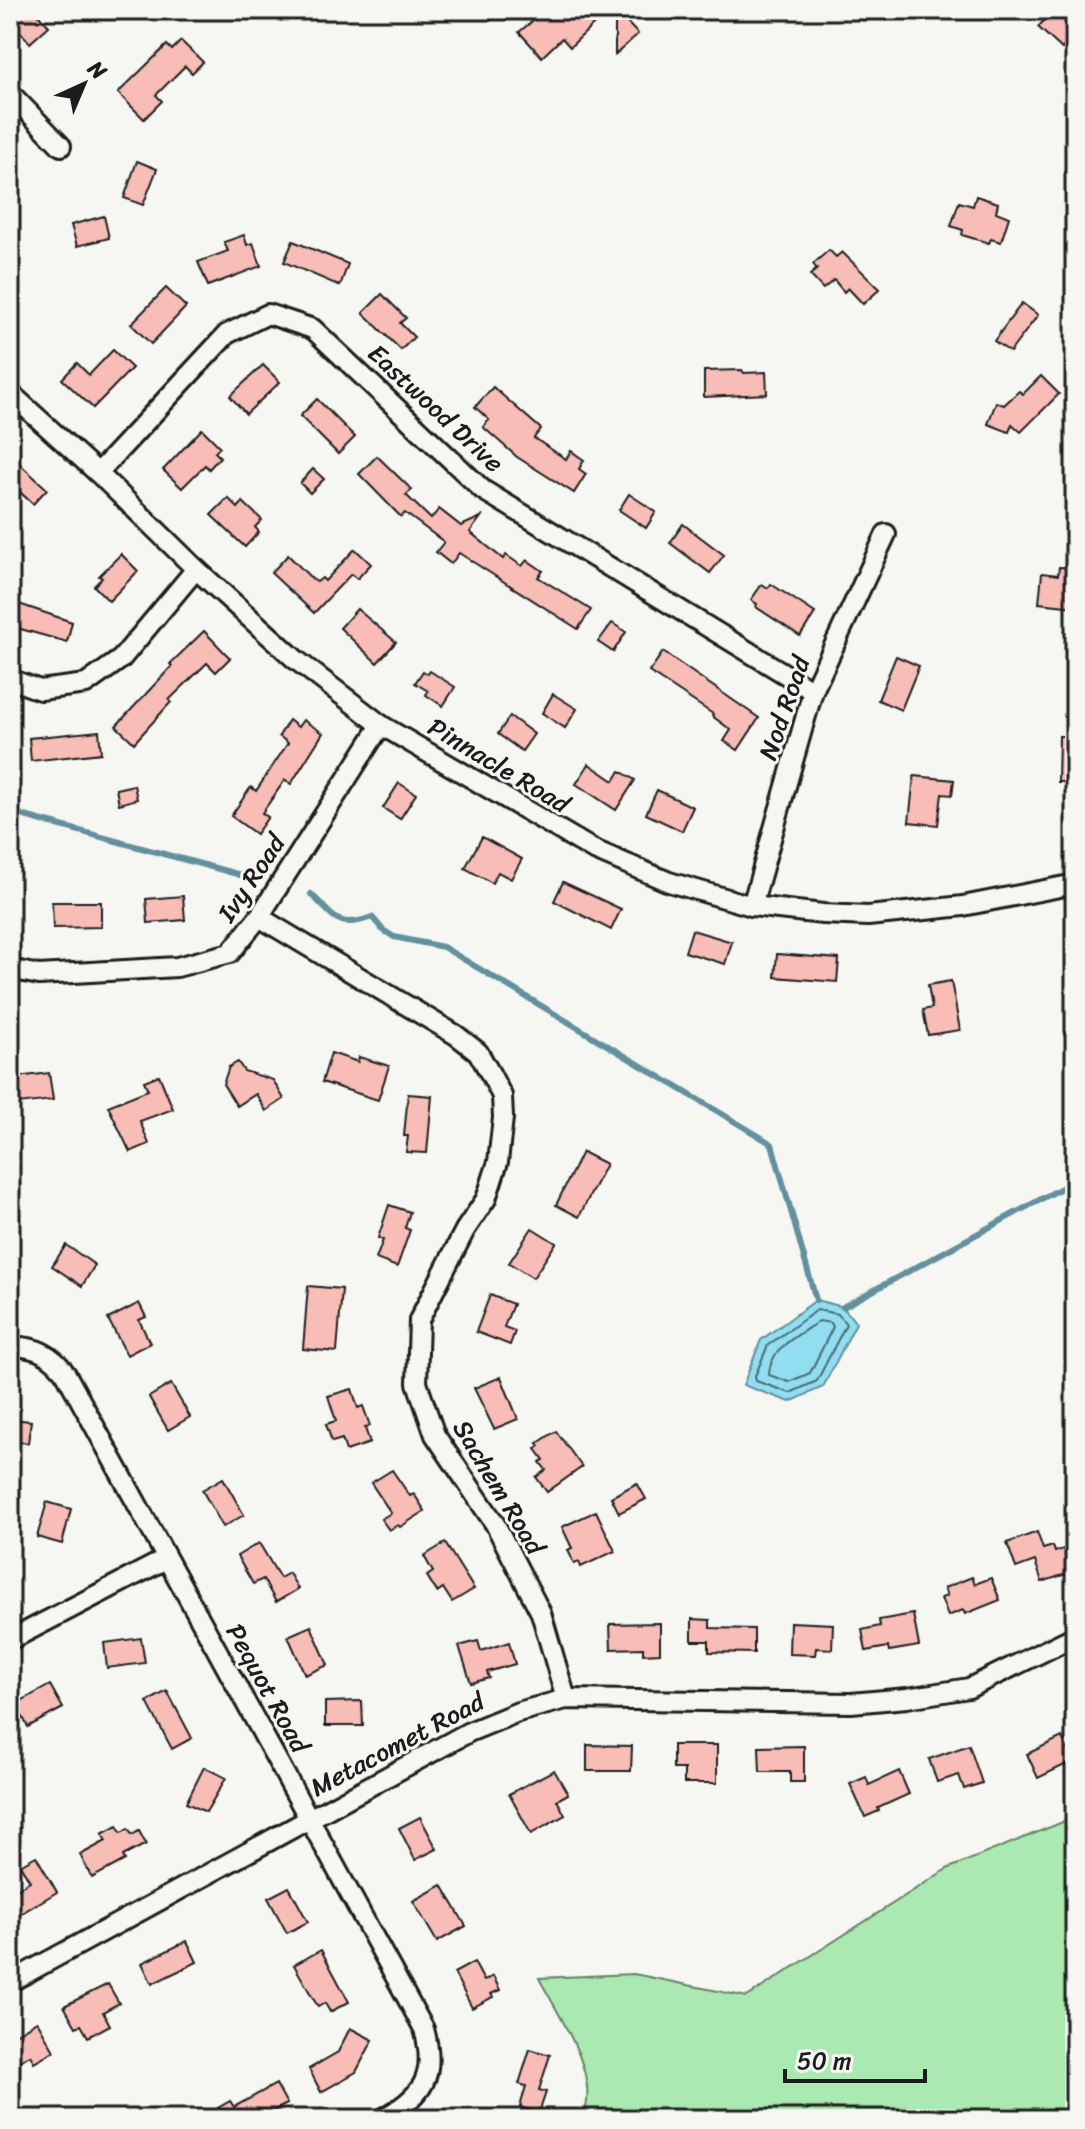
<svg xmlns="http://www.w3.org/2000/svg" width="1085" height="2129" viewBox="0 0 1085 2129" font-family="Sriracha,sans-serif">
	<rect width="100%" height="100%" fill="#f6f6f2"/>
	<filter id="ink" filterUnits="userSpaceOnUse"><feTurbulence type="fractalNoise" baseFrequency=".0125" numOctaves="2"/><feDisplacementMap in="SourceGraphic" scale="16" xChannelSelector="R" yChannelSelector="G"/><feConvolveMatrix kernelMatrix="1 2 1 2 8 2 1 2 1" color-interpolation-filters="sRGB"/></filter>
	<g filter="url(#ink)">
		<path fill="#aae9b1" stroke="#638266" stroke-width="2" d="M1075 1817V2119H582C603 2077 558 2015 539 1978L634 1974 747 1997 947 1869Z"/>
		<path fill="#91def1" stroke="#62909c" stroke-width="2" d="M816 1300 843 1307 856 1323 823 1387 790 1402 743 1385 761 1340Z"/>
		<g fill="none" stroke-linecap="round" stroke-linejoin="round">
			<g stroke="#4b6a71" stroke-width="2">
				<path d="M817 1310 838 1314 846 1324 817 1381 790 1393 756 1381 755 1376 768 1345Z"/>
				<path d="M819 1321 831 1323 833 1327 810 1373 789 1382 769 1375C769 1348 799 1335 819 1321Z"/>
			</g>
			<g stroke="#62909c" stroke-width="6">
				<path d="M10 812 248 877"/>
				<path d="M311 894C335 917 337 930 372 917L383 930 394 937 443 947 772 1144 816 1300"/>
				<path d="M843 1307 1067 1185 1075 1184"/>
			</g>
		</g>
		<g fill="#f8bdb7" stroke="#1c1c1c" stroke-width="2">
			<path d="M15 10H34L49 26 30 43 10 20V15Z"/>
			<path d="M546 10H609L570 47 562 38 542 57 519 32Z"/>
			<path d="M615 10 638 34 615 55Z"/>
			<path d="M1054 10 1075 30V35L1062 49 1038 27Z"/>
			<path d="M181 41 203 62 192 73 185 66 156 95 162 101 144 119 118 93 167 45 172 50Z"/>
			<path d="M137 161 157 169 143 205 124 198Z"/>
			<path d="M976 196 998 203 996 212 1009 217 1001 242 991 239 989 243 962 235 963 230 951 226 959 202 973 206Z"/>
			<path d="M104 216 109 238 77 246 71 225Z"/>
			<path d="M244 235 247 245 253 243 261 266 208 286 198 262 228 251 224 242Z"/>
			<path d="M293 241 348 264 340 286 284 262Z"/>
			<path d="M829 250 836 257 842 252 880 289 863 304 848 288 844 292 834 280 823 289 810 275 817 269 813 264Z"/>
			<path d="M166 288 186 307 151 344 131 324Z"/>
			<path d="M382 294 406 318 400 323 414 337 401 350 363 313Z"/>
			<path d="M1022 303 1038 315 1010 352 994 341Z"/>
			<path d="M113 350 132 368 93 408 62 379 77 363 89 375Z"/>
			<path d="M263 365 280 382 246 414 230 396Z"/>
			<path d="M742 370 744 373 766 372 767 394 704 397V371Z"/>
			<path d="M1041 376 1059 394 1021 432 1012 424 1009 432 988 424 996 402 1004 405 1019 391 1023 394Z"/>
			<path d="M493 387 541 429 534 438 566 459 571 451 584 460 579 469 586 474 574 493 517 457 483 427 489 420 475 407Z"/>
			<path d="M317 399 355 437 338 454 300 416Z"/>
			<path d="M202 429 220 447 215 452 220 457 209 469 205 465 182 488 163 470Z"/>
			<path d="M10 455 47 489 33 504 10 483Z"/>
			<path d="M377 456 412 490 406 495 431 519 439 509 461 526 481 517 470 532 503 559 506 555 522 566 527 560 543 571 538 577 591 610 578 629 459 553 451 564 436 552 444 542 405 513 401 517 359 474Z"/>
			<path d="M313 469 324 479 310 493 300 483Z"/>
			<path d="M629 494 656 512 646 528 619 510Z"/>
			<path d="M228 498 238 508 243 502 262 520 255 527 259 532 245 547 211 515Z"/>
			<path d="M683 524 724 555 710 573 670 543Z"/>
			<path d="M355 549 371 564 357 579 351 574 314 613 271 573 288 555 312 579 317 582 322 578 325 581Z"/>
			<path d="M121 554 138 571 109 601 94 586 102 578 99 576Z"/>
			<path d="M1059 567 1075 568V607L1039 603 1042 573 1058 575Z"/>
			<path d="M762 584 768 588 771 584 815 613 800 636 756 607 757 604 751 600Z"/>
			<path d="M16 603 72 622 67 642 10 626Z"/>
			<path d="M357 609 396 642 377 663 340 628Z"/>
			<path d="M612 623 626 632 613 652 598 642Z"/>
			<path d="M204 631 230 658 216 672 207 663 169 700 171 702 134 743 116 726 172 666 170 664Z"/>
			<path d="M663 652 759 718 738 750 724 741 731 730 712 716 713 714 649 672Z"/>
			<path d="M896 656 919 666 901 710 878 700Z"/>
			<path d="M423 671 428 674 430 671 455 687 443 706 426 695 428 691 415 683Z"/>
			<path d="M553 694 577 709 565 728 542 713Z"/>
			<path d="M510 716 534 734 522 751 498 734Z"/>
			<path d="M289 720 298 727 303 720 323 733 291 784 285 780 262 813 268 817 256 834 231 816 251 787 256 791 288 743 279 736Z"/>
			<path d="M99 731 101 753 31 761 29 738Z"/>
			<path d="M1059 736H1075V782H1058Z"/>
			<path d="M589 764 614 781 620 771 635 780 616 810 576 784Z"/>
			<path d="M914 776 954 780 952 795 942 794 938 825 909 822Z"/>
			<path d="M399 783 416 794 400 819 383 808Z"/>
			<path d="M134 785 137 799 119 804 116 789Z"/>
			<path d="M657 790 693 807 682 831 646 814Z"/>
			<path d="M482 837 522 859 511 879 498 872 492 883 465 868Z"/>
			<path d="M563 882 621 909 611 930 554 901Z"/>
			<path d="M183 896 185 920 148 923 146 899Z"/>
			<path d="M52 902H101V927L53 928Z"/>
			<path d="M692 930 732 942 725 964 685 952Z"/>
			<path d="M777 954 839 959 837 982 775 977Z"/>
			<path d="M951 981 960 1030 928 1035 923 1010 932 1008 928 985Z"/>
			<path d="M331 1053 358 1062 359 1057 389 1066 378 1100 322 1082Z"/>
			<path d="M238 1062 244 1071 273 1080 284 1099 266 1111 256 1094 237 1106 223 1084 229 1067Z"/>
			<path d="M49 1073 53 1100 10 1105V1078Z"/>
			<path d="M159 1075 173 1109 140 1121 149 1144 130 1152 108 1106 148 1090 144 1081Z"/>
			<path d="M408 1094 432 1096 427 1153 406 1152 408 1136H404Z"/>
			<path d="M582 1152 606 1164 579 1217 556 1205Z"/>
			<path d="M389 1205 410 1212 405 1228 410 1230 397 1267 376 1259 383 1240 378 1238Z"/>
			<path d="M532 1228 556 1243 533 1278 509 1263Z"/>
			<path d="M66 1245 95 1265 82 1286 52 1266Z"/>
			<path d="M308 1286 342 1289 337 1352 303 1349Z"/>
			<path d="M490 1295 513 1304 504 1327 515 1331 510 1345 476 1332Z"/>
			<path d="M139 1303 146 1317 139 1320 150 1343 127 1355 108 1319Z"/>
			<path d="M501 1377 518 1419 494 1429 474 1388Z"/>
			<path d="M171 1384 190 1417 168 1430 149 1397Z"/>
			<path d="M352 1389 358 1408 363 1406 370 1426 365 1428 370 1443 346 1451 342 1439 332 1442 326 1424 336 1421 328 1396Z"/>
			<path d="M10 1419 31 1421 28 1443 10 1441Z"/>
			<path d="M556 1431 582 1467 547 1492 536 1477 546 1470 540 1462 544 1460 536 1449 540 1446 538 1443Z"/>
			<path d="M392 1470 410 1496 414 1494 425 1511 400 1527 398 1525 389 1530 381 1519 391 1513 371 1483Z"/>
			<path d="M223 1478 244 1515 223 1527 202 1490Z"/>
			<path d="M637 1483 646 1499 619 1513 611 1497Z"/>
			<path d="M47 1502 71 1509 62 1544 37 1537Z"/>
			<path d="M596 1511 615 1551 581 1567 579 1562 574 1564 568 1550 572 1548 562 1527Z"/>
			<path d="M1037 1532 1043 1549 1053 1546 1055 1552 1069 1547 1075 1571 1042 1582 1035 1561 1016 1568 1007 1543Z"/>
			<path d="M259 1543 280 1578 289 1573 298 1589 276 1602 263 1579 253 1584 237 1556Z"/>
			<path d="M445 1543 474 1589 452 1602 443 1588 437 1592 427 1576 433 1572 424 1556Z"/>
			<path d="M972 1577 975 1584 991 1578 1000 1600 965 1614 963 1610 948 1616 941 1598 947 1596 944 1588Z"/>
			<path d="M913 1614 919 1646 889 1651 888 1647 866 1651 862 1630 880 1626 879 1620Z"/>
			<path d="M692 1619 710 1620V1628L754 1629V1653L709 1652V1641H692Z"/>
			<path d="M790 1622 833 1624 832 1649 816 1648 815 1655 789 1654Z"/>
			<path d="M660 1623V1653L643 1654V1648L611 1649 610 1624Z"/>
			<path d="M311 1626 328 1665 305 1675 288 1636Z"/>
			<path d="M141 1638 145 1663 107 1668 104 1643Z"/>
			<path d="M478 1641 481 1651 509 1642 515 1664 487 1672 489 1678 471 1683 459 1646Z"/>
			<path d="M50 1685 63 1708 28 1727 16 1704Z"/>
			<path d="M167 1691 192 1738 172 1749 147 1702Z"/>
			<path d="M362 1701 363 1726H325V1702Z"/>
			<path d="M1062 1737 1073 1761 1038 1778 1027 1754Z"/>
			<path d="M587 1745 632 1746 631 1771H587Z"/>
			<path d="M673 1745H717V1783H684V1769H673Z"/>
			<path d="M969 1745 982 1783 964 1789 959 1775 937 1782 929 1759Z"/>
			<path d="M804 1746V1782H790V1772H760L759 1747Z"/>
			<path d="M204 1767 226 1778 206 1812 186 1803Z"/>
			<path d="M554 1770 568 1794 557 1800 565 1815 531 1834 509 1794Z"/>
			<path d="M899 1771 909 1794 878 1808 879 1811 865 1817 850 1784 866 1777 869 1785Z"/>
			<path d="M420 1817 437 1849 415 1860 399 1828Z"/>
			<path d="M117 1826 121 1833 128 1829 132 1835 139 1831 146 1844 123 1856 125 1860 92 1878 80 1855 106 1841 102 1834Z"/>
			<path d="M36 1856 57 1892 10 1920V1893L30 1881 20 1865Z"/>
			<path d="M442 1885 466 1926 437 1942 413 1901Z"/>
			<path d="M289 1887 308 1922 287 1933 268 1898Z"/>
			<path d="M187 1941 197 1962 152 1984 142 1963Z"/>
			<path d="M321 1950 349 2002 330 2012 325 2003 318 2007 294 1965Z"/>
			<path d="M474 1962 484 1981 493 1976 500 1990 491 1994 493 1997 472 2008 454 1973Z"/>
			<path d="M108 1984 119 2003 103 2012 110 2025 88 2037 81 2025 76 2027 64 2006Z"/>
			<path d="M37 2021 54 2051 34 2062 30 2055 10 2067V2037Z"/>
			<path d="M350 2028 373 2040 356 2072 321 2092 309 2069 338 2052Z"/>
			<path d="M530 2049 550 2055 539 2090 546 2092 539 2113 520 2107 526 2086 519 2084Z"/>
			<path d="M276 2084 287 2104 267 2114 270 2119H212L221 2114 218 2108 230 2101 234 2107Z"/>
		</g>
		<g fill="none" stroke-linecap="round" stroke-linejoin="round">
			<g stroke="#1c1c1c" stroke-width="24">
				<g id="street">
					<path d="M10 93 61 146"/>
					<path d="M10 393 98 473 196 569 295 659 381 725 592 849 669 882 752 906 823 914 868 916 963 906 1075 884"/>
					<path d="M98 473 227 334 268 314 313 329 483 490 813 691"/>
					<path d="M10 679 40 690 86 684 121 659 196 569"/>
					<path d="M752 906 813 691 886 534"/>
					<path d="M259 917 456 1035 478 1052 491 1075 502 1096 503 1118 498 1162 486 1199 465 1230 419 1320 417 1383 435 1435 495 1524 541 1613 566 1699"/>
					<path d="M10 969 39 975 177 967 230 953 259 917 381 725"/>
					<path d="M10 1347C34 1345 53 1355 66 1374L424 2029C437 2075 424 2096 382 2119"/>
					<path d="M10 1640 166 1559"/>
					<path d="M10 1982 469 1732 518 1712 566 1699 851 1703 907 1698 969 1688 1075 1636"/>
				</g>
			</g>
			<use href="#street" stroke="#f6f6f2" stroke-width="18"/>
		</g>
	</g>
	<g text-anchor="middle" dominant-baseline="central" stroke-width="6" stroke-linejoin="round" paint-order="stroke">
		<g font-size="26" fill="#1c1c1c" stroke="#f6f6f2">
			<text transform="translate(436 408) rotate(43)">Eastwood Drive</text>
			<text transform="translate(784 708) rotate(-71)">Nod Road</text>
			<text transform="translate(499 765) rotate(31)">Pinnacle Road</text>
			<text transform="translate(251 878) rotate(-56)">Ivy Road</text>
			<text transform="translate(499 1487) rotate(59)">Sachem Road</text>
			<text transform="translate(268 1688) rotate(61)">Pequot Road</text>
			<text transform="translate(397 1744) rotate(-28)">Metacomet Road</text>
		</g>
	</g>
	<rect width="1085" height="2129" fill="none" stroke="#f6f6f2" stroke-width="40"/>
	<rect x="20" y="20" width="1045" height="2089" fill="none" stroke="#1c1c1c" stroke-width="3" filter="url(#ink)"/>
	<g transform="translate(84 84) rotate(44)" stroke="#f6f6f2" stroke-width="6" paint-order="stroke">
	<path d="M0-6L14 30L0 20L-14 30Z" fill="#1c1c1c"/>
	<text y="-12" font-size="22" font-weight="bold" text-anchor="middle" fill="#1c1c1c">N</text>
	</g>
	<path d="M785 2069v12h140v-12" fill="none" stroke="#1c1c1c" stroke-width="4"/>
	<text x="797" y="2069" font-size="24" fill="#1c1c1c" stroke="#f6f6f2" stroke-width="6" paint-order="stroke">50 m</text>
</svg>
